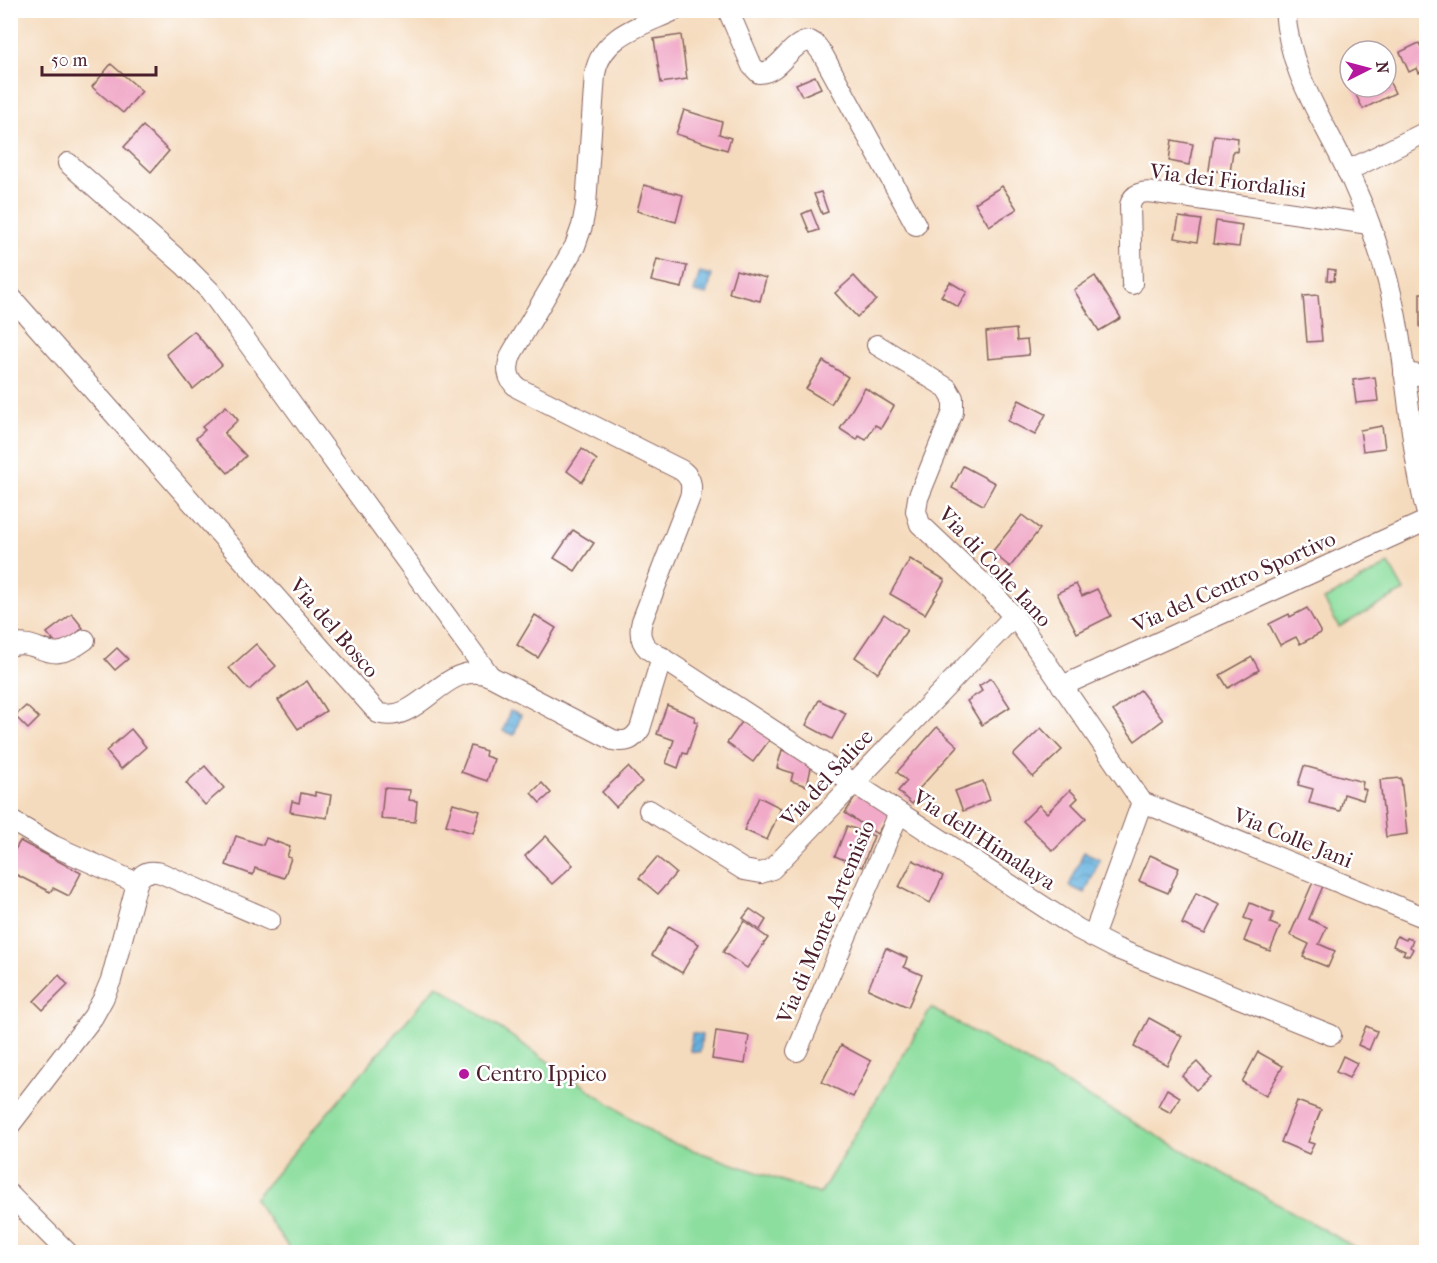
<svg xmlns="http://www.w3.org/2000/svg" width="1437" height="1263" viewBox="0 0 1437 1263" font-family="'IM FELL French Canon',serif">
	<defs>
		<pattern id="water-waves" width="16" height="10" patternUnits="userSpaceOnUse" patternTransform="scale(1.5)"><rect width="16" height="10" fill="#66b2df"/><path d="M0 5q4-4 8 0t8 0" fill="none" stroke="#5690b5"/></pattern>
	</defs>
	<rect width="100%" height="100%" fill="#fff"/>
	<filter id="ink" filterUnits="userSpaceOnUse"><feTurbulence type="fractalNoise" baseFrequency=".0167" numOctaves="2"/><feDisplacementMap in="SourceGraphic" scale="12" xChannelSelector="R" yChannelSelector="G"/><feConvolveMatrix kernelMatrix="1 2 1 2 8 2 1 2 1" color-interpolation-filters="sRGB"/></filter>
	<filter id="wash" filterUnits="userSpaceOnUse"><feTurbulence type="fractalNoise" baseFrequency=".008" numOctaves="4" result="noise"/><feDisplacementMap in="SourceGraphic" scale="24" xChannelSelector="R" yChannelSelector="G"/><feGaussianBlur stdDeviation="1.35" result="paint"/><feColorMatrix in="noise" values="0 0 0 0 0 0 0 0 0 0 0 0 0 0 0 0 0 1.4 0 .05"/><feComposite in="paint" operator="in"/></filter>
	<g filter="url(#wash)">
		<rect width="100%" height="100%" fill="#f5dbbe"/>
		<g fill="#8cde9e" stroke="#6b7e64" stroke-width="1.5">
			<path d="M1389 564 1404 591 1339 627 1324 600Z"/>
			<path d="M437 985 661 1139 820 1194 931 1008 1363 1252H292L254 1199Z"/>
		</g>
		<g fill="url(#water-waves)" stroke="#586885" stroke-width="1.5">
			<path d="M700 272 712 275 707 295 694 292Z"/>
			<path d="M510 711 521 715 514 735 503 731Z"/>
			<path d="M1084 852 1100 859 1085 893 1069 886Z"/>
			<path d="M692 1033 702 1035 700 1052 690 1051Z"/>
		</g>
		<g id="blocks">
			<g fill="#f1abc9">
				<path d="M681 35 687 79 661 83 654 39Z"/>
				<path d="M1419 43 1426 58V69L1419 73 1417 68 1409 72 1400 52Z"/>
				<path d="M111 64 142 91 123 113 92 87Z"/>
				<path d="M1386 75 1395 93 1363 109 1352 87H1386Z"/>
				<path d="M815 76 821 88 802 96 796 84Z"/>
				<path d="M684 110 722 122 719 134 731 138 727 150 676 134Z"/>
				<path d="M143 126 169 151 151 172 124 147Z"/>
				<path d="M1214 135 1238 138 1237 152 1233 151 1230 173 1209 170Z"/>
				<path d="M1172 140 1193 144 1189 165 1169 161Z"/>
				<path d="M644 185 683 195 676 222 637 211Z"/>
				<path d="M1002 186 1017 209 989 226 975 203Z"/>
				<path d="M821 192 828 212 822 214 814 194Z"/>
				<path d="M811 210 819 230 810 233 802 214Z"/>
				<path d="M1179 217 1201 220 1197 242 1175 238Z"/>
				<path d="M1216 221 1242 225 1239 247 1213 244Z"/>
				<path d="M657 259 687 266 682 288 651 281Z"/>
				<path d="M1328 269 1335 270 1334 281 1327 280Z"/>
				<path d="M736 270 766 278 760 301 729 293Z"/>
				<path d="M854 276 876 300 857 317 835 293Z"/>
				<path d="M1095 276 1121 318 1099 331 1074 290Z"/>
				<path d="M950 282 967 292 958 307 941 296Z"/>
				<rect x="1420" y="293" width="6" height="34"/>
				<path d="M1318 295 1322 341 1307 342 1303 296Z"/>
				<path d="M1016 329 1017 341 1027 340 1029 355 988 359 986 332Z"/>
				<path d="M194 331 222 365 193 389 166 354Z"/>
				<path d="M823 361 848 377 831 404 806 389Z"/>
				<path d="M1375 377 1378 401 1356 403 1353 380Z"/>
				<path d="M865 388 894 406 881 428 875 425 866 440 859 436 857 440 840 429Z"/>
				<path d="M1019 400 1046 414 1035 435 1008 421Z"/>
				<path d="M226 406 238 420 224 433 246 456 228 473 196 438 205 430 202 427Z"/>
				<path d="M1382 426 1385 448 1363 451 1360 430Z"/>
				<path d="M582 449 597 460 582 482 567 471Z"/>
				<path d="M963 466 995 483 983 505 952 488Z"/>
				<path d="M1022 515 1040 529 1010 567 992 552Z"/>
				<path d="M573 530 594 543 575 571 554 558Z"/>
				<path d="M910 559 945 580 925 614 890 594Z"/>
				<path d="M1076 584 1082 596 1097 589 1111 616 1077 633 1057 593Z"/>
				<path d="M1307 608 1321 633 1300 644 1296 637 1280 645 1269 624 1289 614 1290 617Z"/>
				<path d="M72 614 83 628 59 648 47 633Z"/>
				<path d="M884 614 907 630 878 673 855 657Z"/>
				<path d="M535 615 556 628 538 658 517 645Z"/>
				<path d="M256 644 276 666 249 690 229 668Z"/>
				<path d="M117 648 128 659 115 670 105 659Z"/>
				<path d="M1252 657 1259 670 1228 688 1220 675Z"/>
				<path d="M991 678 1010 707 982 725 967 701 982 691 979 686Z"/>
				<path d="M307 681 326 711 298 729 278 700Z"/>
				<path d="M1140 690 1163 720 1135 741 1113 711Z"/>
				<path d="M819 700 846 713 832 739 806 725Z"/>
				<path d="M667 705 695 717 694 721 698 722 687 754 683 753 678 768 666 763 674 740 657 734Z"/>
				<path d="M26 706 39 718 28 729 15 716Z"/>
				<path d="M744 719 771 738 753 762 727 743Z"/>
				<path d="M937 727 958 746 918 790 922 794 912 804 898 791 907 781 897 772Z"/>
				<path d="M1041 728 1062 750 1033 777 1013 755Z"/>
				<path d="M131 729 146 747 121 769 106 751Z"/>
				<path d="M471 746 486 751 485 756 494 759 487 781 461 772Z"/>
				<path d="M782 750 813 759 807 786 791 781 793 773 777 768Z"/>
				<path d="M205 766 224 788 205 805 186 783Z"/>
				<path d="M1304 766 1363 782 1362 788 1366 790 1363 800 1344 794 1340 811 1309 803 1313 789 1298 785Z"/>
				<path d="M628 767 642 782 616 807 602 792Z"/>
				<path d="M1401 778 1407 834 1386 837 1380 780Z"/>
				<path d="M983 781 990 800 963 811 955 791Z"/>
				<path d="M542 783 551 793 540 803 531 793Z"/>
				<path d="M384 788 410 790 409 800 417 801 415 822 381 819Z"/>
				<path d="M1070 790 1078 798 1072 804 1086 818 1053 851 1023 821 1039 805 1047 813Z"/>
				<path d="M315 792 331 795 327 818 290 812 292 801 299 803 301 793 315 796Z"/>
				<path d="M858 793 890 813 877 834 845 813Z"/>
				<path d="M759 797 781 808 767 840 744 830Z"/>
				<path d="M453 803 480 811 473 833 446 825Z"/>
				<path d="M847 826 874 836 862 867 835 856Z"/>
				<path d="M236 836 263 845 266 838 290 847 287 857 291 858 284 878 255 868 253 875 226 865Z"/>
				<path d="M546 836 573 865 552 884 525 856Z"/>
				<path d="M20 841 81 873 69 896 53 888 50 892 13 873 15 871 10 869V858Z"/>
				<path d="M1150 855 1179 868 1168 893 1139 881Z"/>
				<path d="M657 857 676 873 658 894 639 878Z"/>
				<path d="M913 860 943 876 930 903 899 887Z"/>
				<path d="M1313 882 1323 886 1309 919 1327 927 1319 944 1335 951 1328 967 1303 957 1309 944 1290 935Z"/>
				<path d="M1196 893 1220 904 1205 934 1182 924Z"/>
				<path d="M1250 903 1274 913 1270 923 1280 927 1270 951 1244 941 1252 921 1244 918Z"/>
				<path d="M750 909 766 920 760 930 743 918Z"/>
				<path d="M744 921 768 938 747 968 723 952Z"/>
				<path d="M669 926 699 944 682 973 652 955Z"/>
				<path d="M1397 936 1406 940 1407 938 1413 940 1410 947 1413 949 1409 956 1403 954 1405 951 1393 946Z"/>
				<path d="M886 948 907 958 904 967 922 975 908 1007 868 989Z"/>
				<path d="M59 975 68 985 43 1010 34 1001Z"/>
				<path d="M1149 1018 1182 1036 1167 1065 1134 1047Z"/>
				<path d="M1366 1026 1377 1031 1369 1050 1358 1045Z"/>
				<path d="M716 1031 749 1036 745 1064 712 1059Z"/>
				<path d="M841 1045 871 1061 853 1097 822 1082Z"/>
				<path d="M1258 1052 1283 1066 1266 1096 1242 1082Z"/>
				<path d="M1343 1056 1357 1063 1349 1078 1336 1072Z"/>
				<path d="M1197 1062 1211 1077 1196 1090 1182 1076Z"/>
				<path d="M1167 1089 1180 1097 1171 1113 1158 1106Z"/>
				<path d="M1297 1101 1321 1110 1308 1142 1314 1144 1309 1154 1281 1142Z"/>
			</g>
		</g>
	</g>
	<g filter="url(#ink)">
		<use href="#blocks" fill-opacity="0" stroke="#86615e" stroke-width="1.5"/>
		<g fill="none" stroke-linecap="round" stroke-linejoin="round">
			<g stroke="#86615e" stroke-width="22">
				<g id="minor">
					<path d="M675 10C644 25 601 35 595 74L586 205 582 226 575 246 512 353C506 366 506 379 518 388L681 470C691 477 693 485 690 497L642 621C639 632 640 641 648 649L1078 929 1115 948 1331 1035"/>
					<path d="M728 10 752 66 759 73C781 73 788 43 810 41L815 44 822 53 916 225"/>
					<path d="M1285 10C1289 67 1314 105 1339 154 1357 189 1372 226 1383 264 1408 344 1406 430 1426 510"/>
					<path d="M68 163 184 265 210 291 490 676"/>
					<path d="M1347 171 1426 132"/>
					<path d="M1132 284 1130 205C1133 193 1143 191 1155 193L1369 224"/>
					<path d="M10 296 378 713C419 727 445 657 490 676L613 740C626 743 633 740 640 729L662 657"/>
					<path d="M877 345 947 388 953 398V412L918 498 916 511 920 524 994 594 1020 624 1142 802 1093 937"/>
					<path d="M1404 373 1426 376"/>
					<path d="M10 646C42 637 46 669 85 640"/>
					<path d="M1062 686 1426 521"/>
					<path d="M1142 802 1426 918"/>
					<path d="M649 810 744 870 761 873 772 869 1014 616"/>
					<path d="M10 820 54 846 137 883"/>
					<path d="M797 1051 899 813"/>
					<path d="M10 1125 93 1017 103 999 111 980 137 883C142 872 150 870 161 873L270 920"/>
					<path d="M10 1195 67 1252"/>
				</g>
			</g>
			<use href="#minor" stroke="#fff" stroke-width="20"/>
		</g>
	</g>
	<circle fill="#b5179e" stroke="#fff" stroke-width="2" cx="464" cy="1074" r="6"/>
	<g text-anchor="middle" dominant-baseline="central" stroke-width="5" stroke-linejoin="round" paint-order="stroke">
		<g font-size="22" fill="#4a1f2b" stroke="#fff">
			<text transform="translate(1228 181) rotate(7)">Via dei Fiordalisi</text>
			<text transform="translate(995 567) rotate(47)">Via di Colle Iano</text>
			<text transform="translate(1234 582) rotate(-24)">Via del Centro Sportivo</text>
			<text transform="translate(334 628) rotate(49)">Via del Bosco</text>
			<text transform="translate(827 778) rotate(-47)">Via del Salice</text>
			<text transform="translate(1293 838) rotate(22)">Via Colle Jani</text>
			<text transform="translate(984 840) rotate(33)">Via dell'Himalaya</text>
			<text transform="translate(826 922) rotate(-67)">Via di Monte Artemisio</text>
		</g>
		<g font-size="22" fill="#4a1f2b" stroke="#fff" text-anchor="start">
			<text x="476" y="1074">Centro Ippico</text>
		</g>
	</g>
	<rect width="1437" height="1263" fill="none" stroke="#fff" stroke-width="36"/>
	<g transform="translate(1368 69) rotate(84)"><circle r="28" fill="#ffffff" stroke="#b7a5aa" stroke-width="1.5"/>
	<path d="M0-4.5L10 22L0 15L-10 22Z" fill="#b5179e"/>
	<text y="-9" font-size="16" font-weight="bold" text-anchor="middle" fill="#4a1f2b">N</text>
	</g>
	<path d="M42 66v9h114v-9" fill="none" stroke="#4a1f2b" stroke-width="3"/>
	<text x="51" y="66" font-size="18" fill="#4a1f2b" stroke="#ffffff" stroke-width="4.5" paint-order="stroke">50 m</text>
</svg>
